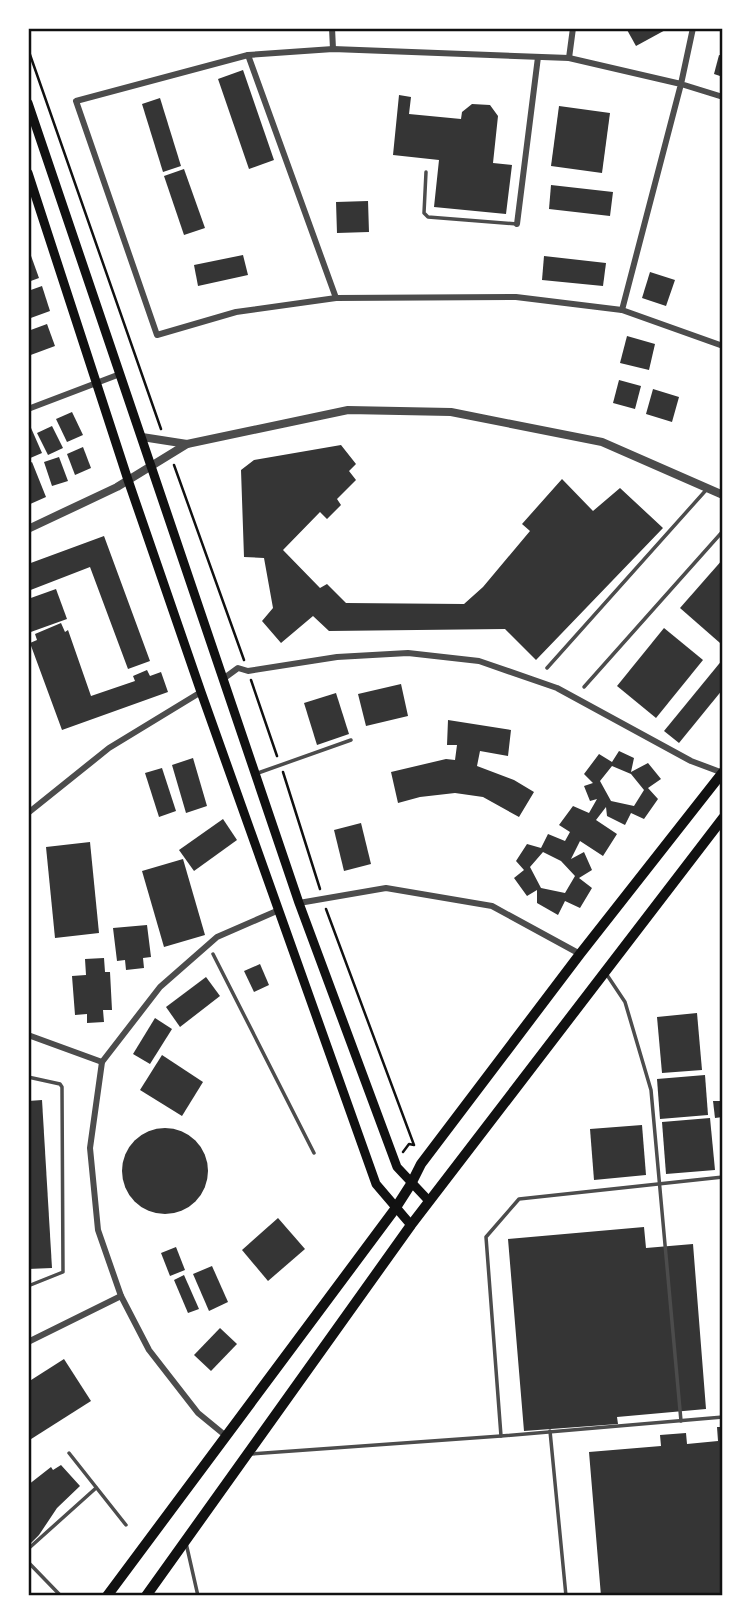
<svg xmlns="http://www.w3.org/2000/svg" width="751" height="1624" viewBox="0 0 751 1624" font-family="'IBM Plex Serif',serif">
	<rect width="100%" height="100%" fill="#fff"/>
	<g fill="#353535" fill-rule="evenodd">
		<path d="M626 28H669L636 46Z"/>
		<path d="M719 55 723 56V77L714 74Z"/>
		<path d="M243 70 274 160 249 169 218 79Z"/>
		<path d="M399 95 411 97 409 114 461 119 462 112 472 104 490 105 498 116 493 163 512 165 506 214 434 207 439 160 393 155Z"/>
		<path d="M160 98 181 166 163 172 142 104Z"/>
		<path d="M559 106 610 113 602 173 551 166Z"/>
		<path d="M184 169 205 228 184 235 164 176Z"/>
		<path d="M551 185 613 192 610 216 549 209Z"/>
		<path d="M368 201 369 232 337 233 336 202Z"/>
		<path d="M30 253 39 278 28 282V254Z"/>
		<path d="M243 255 248 275 198 286 194 265Z"/>
		<path d="M544 256 606 263 603 286 542 280Z"/>
		<path d="M650 272 675 280 666 306 642 298Z"/>
		<path d="M42 286 50 311 28 319V291Z"/>
		<path d="M47 324 55 346 28 356V331Z"/>
		<path d="M627 336 655 344 649 370 620 363Z"/>
		<path d="M619 380 641 386 635 409 613 403Z"/>
		<path d="M653 389 679 397 672 422 646 414Z"/>
		<path d="M72 412 83 435 67 442 56 419Z"/>
		<path d="M28 421 42 453 28 459Z"/>
		<path d="M52 426 63 448 48 455 37 433Z"/>
		<path d="M341 445 356 464 349 471 356 480 337 499 341 505 327 519 320 512 283 550 320 588 327 584 346 603 464 604 483 587 530 531 522 524 562 479 593 511 620 488 663 528 536 660 505 629 329 631 313 616 281 643 262 621 273 608 264 558 244 557 241 470 254 460Z"/>
		<path d="M83 447 91 468 75 475 67 454Z"/>
		<path d="M59 457 68 481 52 486 44 462Z"/>
		<path d="M32 462 46 497 28 505V464Z"/>
		<path d="M104 536 150 661 128 669 90 567 28 591V564Z"/>
		<path d="M723 559V639L720 643 680 608Z"/>
		<path d="M56 589 67 619 28 633V599Z"/>
		<path d="M61 623 65 632 68 630 91 696 135 681 133 676 147 670 150 676 161 672 168 692 62 730 30 643 37 640 35 634Z"/>
		<path d="M664 628 703 660 656 718 617 686Z"/>
		<path d="M723 659V689L679 743 664 731Z"/>
		<path d="M401 684 408 716 366 726 358 694Z"/>
		<path d="M336 693 349 734 317 745 304 703Z"/>
		<path d="M448 720 511 730 508 756 480 751 477 766 514 780 534 792 519 817 483 797 455 793 420 797 398 803 391 772 446 759 455 760 457 745H447Z"/>
		<path d="M619 751 634 758 631 772 648 763 661 779 648 788 658 799 644 819 631 813 625 825 607 816 606 807 596 820 617 834 603 856 580 841 571 859 584 852 592 870 579 878 592 888 580 908 565 901 558 915 537 903V890L527 896 514 878 524 870 516 861 527 844 541 848 548 834 565 841 570 832 559 825 573 806 589 813 597 799 590 801 584 786 593 783 584 774 599 754 612 762ZM612 766 631 774 644 790 634 806 611 801 600 781ZM543 852 561 861 575 876 565 893 541 888 530 867Z"/>
		<path d="M193 758 207 806 186 813 172 765Z"/>
		<path d="M162 768 176 811 159 817 145 773Z"/>
		<path d="M223 819 237 840 194 871 179 850Z"/>
		<path d="M361 823 371 864 344 871 334 830Z"/>
		<path d="M90 842 99 933 55 938 46 847Z"/>
		<path d="M183 859 205 935 164 947 142 871Z"/>
		<path d="M147 925 151 957 143 958 144 968 126 970 125 960 117 961 113 928Z"/>
		<path d="M104 958 105 972H110L112 1010H103L104 1022 87 1023V1014L75 1015 72 976 86 975 85 959Z"/>
		<path d="M260 964 269 985 254 992 244 971Z"/>
		<path d="M206 977 220 996 180 1027 166 1007Z"/>
		<path d="M697 1013 702 1070 662 1073 657 1017Z"/>
		<path d="M155 1018 172 1029 150 1064 133 1054Z"/>
		<path d="M162 1055 203 1082 182 1116 140 1090Z"/>
		<path d="M705 1075 708 1115 660 1119 657 1079Z"/>
		<path d="M42 1100 52 1268 28 1269V1101Z"/>
		<path d="M713 1101H723V1117L715 1118Z"/>
		<path d="M710 1118 715 1170 666 1174 662 1122Z"/>
		<path d="M642 1125 646 1175 594 1180 590 1129Z"/>
		<circle cx="165" cy="1171" r="43"/>
		<path d="M278 1218 305 1249 268 1281 242 1250Z"/>
		<path d="M644 1227 646 1248 693 1244 706 1409 617 1417 618 1424 524 1431 508 1239Z"/>
		<path d="M176 1247 185 1270 170 1276 161 1253Z"/>
		<path d="M212 1266 228 1302 209 1311 193 1274Z"/>
		<path d="M184 1275 199 1309 188 1313 174 1280Z"/>
		<path d="M220 1328 237 1344 211 1371 194 1355Z"/>
		<path d="M64 1359 91 1401 28 1441V1382Z"/>
		<path d="M717 1427H723V1596H601L589 1452 661 1446 660 1435 686 1433 687 1444 718 1441Z"/>
		<path d="M61 1465 80 1486 57 1508 39 1535 28 1546V1485L51 1467 53 1470Z"/>
	</g>
	<g fill="none" stroke-linecap="round" stroke-linejoin="round">
		<g stroke="#111" stroke-width="2.5">
			<path d="M28 49 161 429"/>
			<path d="M174 465 244 660"/>
			<path d="M251 680 277 756"/>
			<path d="M283 772 320 889"/>
			<path d="M326 909 414 1145 409 1144 403 1152"/>
		</g>
		<g stroke="#4c4c4c" stroke-width="3.5">
			<path d="M426 172 424 213 428 217 517 224"/>
			<path d="M547 668 707 489"/>
			<path d="M584 687 723 531"/>
			<path d="M258 773 351 740"/>
			<path d="M213 954 314 1153"/>
			<path d="M607 975 625 1002 651 1090 681 1421"/>
			<path d="M28 1077 60 1084 62 1087 63 1272 28 1286"/>
			<path d="M550 1431 566 1596"/>
			<path d="M501 1436 486 1237 519 1199 723 1177"/>
			<path d="M69 1453 126 1525"/>
			<path d="M251 1454 501 1436 723 1417"/>
			<path d="M186 1543 198 1596"/>
			<path d="M28 1549 96 1488"/>
			<path d="M28 1562 61 1596"/>
		</g>
		<g stroke="#4c4c4c" stroke-width="6">
			<path d="M332 28 333 49"/>
			<path d="M693 28 681 84 622 310 516 297 336 298 236 312 157 335 76 101 248 55 333 49 569 58 681 84 723 97"/>
			<path d="M248 55 336 298"/>
			<path d="M569 58 573 28"/>
			<path d="M517 224 538 57"/>
			<path d="M622 310 723 346"/>
			<path d="M28 409 120 374"/>
			<path d="M223 679 238 668 248 671 337 657 408 653 479 661 557 688 691 761 723 773"/>
			<path d="M28 813 109 748 201 692"/>
			<path d="M299 903 386 888 492 906 580 954"/>
			<path d="M28 1035 102 1062"/>
			<path d="M28 1342 121 1296"/>
			<path d="M226 1436 198 1413 149 1350 121 1296 98 1230 90 1148 102 1062 160 987 217 937 279 910"/>
		</g>
		<g stroke="#4c4c4c" stroke-width="8">
			<path d="M142 437 187 444"/>
			<path d="M28 529 117 487 187 444 348 410 451 412 602 442 723 495"/>
		</g>
		<g stroke="#111" stroke-width="9">
			<path d="M28 103 299 903 397 1167 429 1201"/>
			<path d="M28 173 128 480 201 692 376 1184 411 1225"/>
		</g>
		<g stroke="#111" stroke-width="10">
			<path d="M107 1596 395 1209 411 1184 421 1164 580 954 723 772"/>
			<path d="M146 1596 411 1225 723 818"/>
		</g>
	</g>
	<rect width="751" height="1624" fill="none" stroke="#ffffff" stroke-width="60"/>
	<rect x="30" y="30" width="691" height="1564" fill="none" stroke="#111" stroke-width="2.5"/>
</svg>
